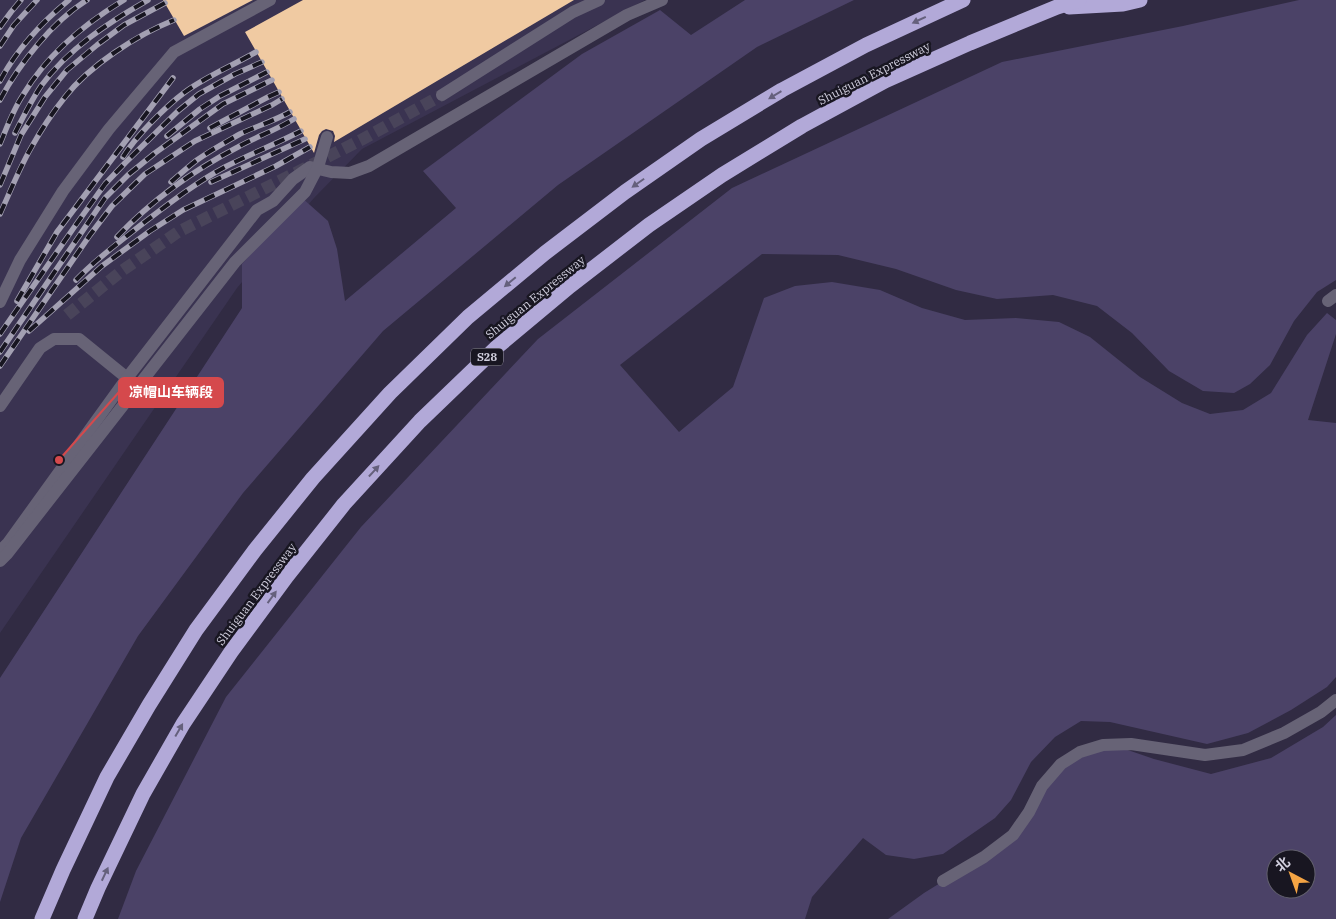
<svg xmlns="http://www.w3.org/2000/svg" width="1336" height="919" viewBox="0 0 1336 919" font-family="'IBM Plex Serif','Noto Sans SC',serif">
	<rect width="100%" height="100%" fill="#312b43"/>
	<path fill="#3a3351" d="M0 0H645L362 149 314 198 237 288 0 633Z"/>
	<g fill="#4b4267" fill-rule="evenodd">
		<path d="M745 0H854L757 47 558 185 383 331 243 493 138 636 21 838 0 902V678L242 308V264L301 197 328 221 337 249 345 301 456 208 423 171 582 54 660 10 691 35Z"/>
		<path d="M1299 0H1336V280L1317 292 1294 321 1270 365 1250 384 1234 393 1203 391 1169 371 1132 333 1097 306 1053 295 997 299 956 290 896 269 838 255 762 254 620 365 679 432 733 387 764 298 795 286 832 282 880 290 922 308 965 320 1016 318 1059 322 1090 337 1140 377 1182 403 1210 414 1243 410 1271 393 1307 335 1327 313 1336 320V334L1308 420 1336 423V677L1327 687 1291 710 1248 733 1207 744 1110 722 1081 721 1055 737 1031 762 1011 800 995 818 943 854 914 859 886 855 863 838 812 897 805 919H118L136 871 226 697 361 527 538 339 732 188 1002 62 1183 26Z"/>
		<path d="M1336 715V919H888L924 893 992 851 1018 823 1071 752 1119 747 1154 759 1211 774 1271 758 1323 727ZM1276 859H1306V889H1276Z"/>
	</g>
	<g fill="#f0caa2">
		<path d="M163 0H253L184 36Z"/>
		<path d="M303 0H574L334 142 335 136 333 131 326 129 322 131 319 135 314 153 245 32Z"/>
	</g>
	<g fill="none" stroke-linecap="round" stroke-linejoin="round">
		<path stroke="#49445a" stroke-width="12" stroke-dasharray="12 6" stroke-linecap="butt" d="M67 315 123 270 178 232 361 140 442 95"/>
		<g stroke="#676376" stroke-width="12">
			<path d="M442 95 573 12 599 0"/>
			<path d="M1328 301 1336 295"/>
			<path d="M0 302 20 260 63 191 109 129 174 52 270 0"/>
			<path d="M0 406 40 348 54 339H79L127 378"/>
			<path d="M0 551 8 543 127 378 257 210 273 201 293 179 310 167 331 172 350 173 369 166 627 15 662 0"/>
			<path d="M943 881 984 857 1013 835 1029 812 1042 786 1061 764 1080 752 1103 745 1131 744 1205 755 1243 750 1284 733 1321 712 1336 700"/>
		</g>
		<g stroke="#b2a9d8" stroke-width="15">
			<path d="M1069 7 1123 4 1140 0"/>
			<path d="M42 919 63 870 107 777 149 705 196 630 255 550 313 478 390 393 468 317 545 253 625 192 701 139 782 90 866 45 963 0"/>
			<path d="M85 919 98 888 143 794 183 724 231 652 287 576 344 504 420 421 497 347 570 286 649 225 722 175 802 126 885 81 970 43 1057 7 1079 0"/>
		</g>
		<g stroke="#a3a0b2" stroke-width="5.5">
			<g id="rail">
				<path d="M0 27 11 12 21 0"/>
				<path d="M0 46 14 25 37 0"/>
				<path d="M0 81C17 49 41 23 69 0"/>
				<path d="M0 100C19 64 52 22 87 0"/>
				<path d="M210 128 268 97 279 92"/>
				<path d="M15 133C23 117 31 101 41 86 68 49 109 22 148 0"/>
				<path d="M167 136 200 109 220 96 267 72"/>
				<path d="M0 144C7 127 13 110 23 95 47 55 84 24 124 0"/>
				<path d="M123 157C136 136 165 107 185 92 207 76 232 66 256 52"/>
				<path d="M171 182C179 175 188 167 197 160 211 150 226 142 240 134 257 126 274 121 290 112"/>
				<path d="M211 182 305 139"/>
				<path d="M0 185 21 135 45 97 67 70 97 45 124 25 165 3"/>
				<path d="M0 214C10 192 19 169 31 148 41 130 53 112 65 97 90 65 137 35 174 20"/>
				<path d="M117 237C151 201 194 170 238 147 256 137 276 130 294 119"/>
				<path d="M76 280C97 258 122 240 146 221 171 202 197 182 225 167 250 154 276 144 301 131"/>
				<path d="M17 301 57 232 173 78"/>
				<path d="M29 331 102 266 150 231 183 210 276 166 310 147"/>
				<path d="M0 334 75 226 105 184 125 163 178 111 199 94 235 74 262 62"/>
				<path d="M0 352 105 198 128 175 155 153 223 104 272 80"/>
				<path d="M0 366 90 235 112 206 145 174 195 141 272 105 282 99"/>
			</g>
		</g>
		<use href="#rail" stroke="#181621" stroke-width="4" stroke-dasharray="11" stroke-linecap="butt"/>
		<path stroke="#676376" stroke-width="12" d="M0 561 7 554 235 262 305 192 318 167 327 137"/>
	</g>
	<defs><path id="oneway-solid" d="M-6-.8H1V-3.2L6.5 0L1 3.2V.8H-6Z" transform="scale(1.25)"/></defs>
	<g fill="#65607c">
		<use href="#oneway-solid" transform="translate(919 20) rotate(155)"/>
		<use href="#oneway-solid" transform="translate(775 95) rotate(149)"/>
		<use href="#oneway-solid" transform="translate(638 183) rotate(145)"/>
		<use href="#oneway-solid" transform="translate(510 282) rotate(140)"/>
		<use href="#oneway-solid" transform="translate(374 471) rotate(-47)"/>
		<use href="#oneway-solid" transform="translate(272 597) rotate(-54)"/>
		<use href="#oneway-solid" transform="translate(179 730) rotate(-60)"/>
		<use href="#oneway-solid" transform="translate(105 874) rotate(-65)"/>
	</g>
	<g text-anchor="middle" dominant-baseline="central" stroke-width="5" stroke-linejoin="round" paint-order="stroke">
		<rect fill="#181621" stroke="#9a98a5" stroke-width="1" x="471" y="348.5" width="32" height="17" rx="4"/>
		<g font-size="11" font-weight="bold" fill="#d1cfde">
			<text x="487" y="357">S28</text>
		</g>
		<g font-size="12" fill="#d1cfde" stroke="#181621">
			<text transform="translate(874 73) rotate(-27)">Shuiguan Expressway</text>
			<text transform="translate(535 297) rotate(-39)">Shuiguan Expressway</text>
			<text transform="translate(256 594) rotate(-53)">Shuiguan Expressway</text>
		</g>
	</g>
	<path fill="none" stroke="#d5494c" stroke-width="2" d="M59 460L119 392"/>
	<circle fill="#d5494c" stroke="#181621" stroke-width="2" cx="59" cy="460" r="5"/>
	<rect fill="#d5494c" stroke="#d5494c" stroke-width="2" x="119" y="378" width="104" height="29" rx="5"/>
	<g font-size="14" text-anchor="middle" font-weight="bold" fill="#fff">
		<text x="171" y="397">凉帽山车辆段</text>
	</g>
	<g transform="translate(1291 874) rotate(319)"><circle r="24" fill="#181621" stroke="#62606d"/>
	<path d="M0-4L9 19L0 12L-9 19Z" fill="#f4a444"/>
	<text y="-8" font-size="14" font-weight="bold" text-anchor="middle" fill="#d1cfde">北</text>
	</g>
</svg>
